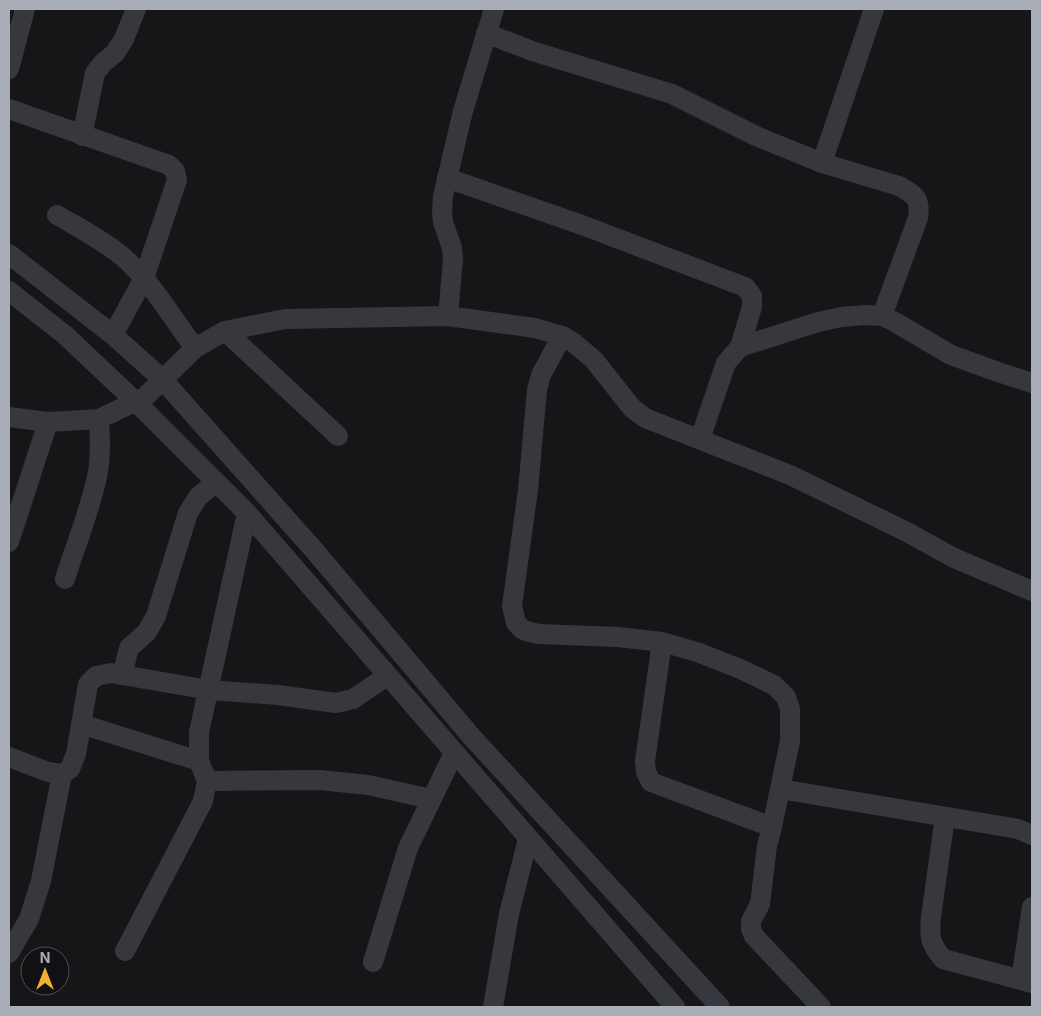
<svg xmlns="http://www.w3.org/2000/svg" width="1041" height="1016" viewBox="0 0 1041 1016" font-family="Inter,sans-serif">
	<rect width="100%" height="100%" fill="#161618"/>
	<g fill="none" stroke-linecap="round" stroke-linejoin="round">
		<g stroke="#37383d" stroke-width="20">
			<path d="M486 33 532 51 672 94 756 136 822 163 899 186C915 195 921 198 918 218L882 316"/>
			<path d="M9 69 25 9"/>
			<path d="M9 109 169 165 175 171 177 180 144 278 113 335"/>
			<path d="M82 136 95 73 103 63 115 53 124 39 136 9"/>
			<path d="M822 163 874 9"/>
			<path d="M447 178 582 225 745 287 752 296V307L740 347"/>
			<path d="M57 215C79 228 103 240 123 257 152 282 172 318 195 348"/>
			<path d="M9 254 113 335 162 379 314 550 471 736 720 1007"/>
			<path d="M9 291 65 335 136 402 247 513 675 1007"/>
			<path d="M448 316 453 259 452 248 443 222 442 211 443 196 463 111 494 9"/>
			<path d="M225 331 338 436"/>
			<path d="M562 336 541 375 537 390 528 490 512 606 516 623 523 630 538 634 618 637 662 642 697 652 738 668 774 685 786 697 790 709V741L772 827 767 846 760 904 751 921V929L754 936 821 1007"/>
			<path d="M9 417 48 422 99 419 145 397 195 348 225 331 285 319 448 316 535 328 562 336 574 343 594 360 632 408 645 418 790 475 907 532 954 558 1032 591"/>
			<path d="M700 439 726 363 740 347 818 322 841 317 865 315 882 316 893 321 951 355 998 372 1032 383"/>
			<path d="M9 542 48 422"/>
			<path d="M65 579C76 544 91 508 98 472 101 454 100 437 99 419"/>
			<path d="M662 642 645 761 646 772 651 782 772 827"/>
			<path d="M122 675 129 648 147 632 156 616 188 513 198 497 216 482"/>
			<path d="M81 724 199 761"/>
			<path d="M9 757 48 772 62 774 70 769 76 754 88 684 96 676 111 673 209 690 278 695 336 703 353 699 387 676"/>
			<path d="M207 781 320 780 368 785 431 799"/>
			<path d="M780 789 1018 829 1032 835"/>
			<path d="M945 817 931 917C929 936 930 944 943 959L1032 983"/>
			<path d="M125 951 203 801 207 781 199 761V732L247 513"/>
			<path d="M9 953 29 919 41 881 62 774"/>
			<path d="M373 962 408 848 454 753"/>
			<path d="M1021 980 1032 907"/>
			<path d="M493 1007 509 914 528 839"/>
		</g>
	</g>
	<rect width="1041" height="1016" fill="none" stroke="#a8adb8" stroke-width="20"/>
	<g transform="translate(45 971)"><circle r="24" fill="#111113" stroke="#4d4f55"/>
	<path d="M0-4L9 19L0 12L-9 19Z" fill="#f2b134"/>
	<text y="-8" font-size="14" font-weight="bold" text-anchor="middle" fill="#a8adb8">N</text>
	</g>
</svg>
